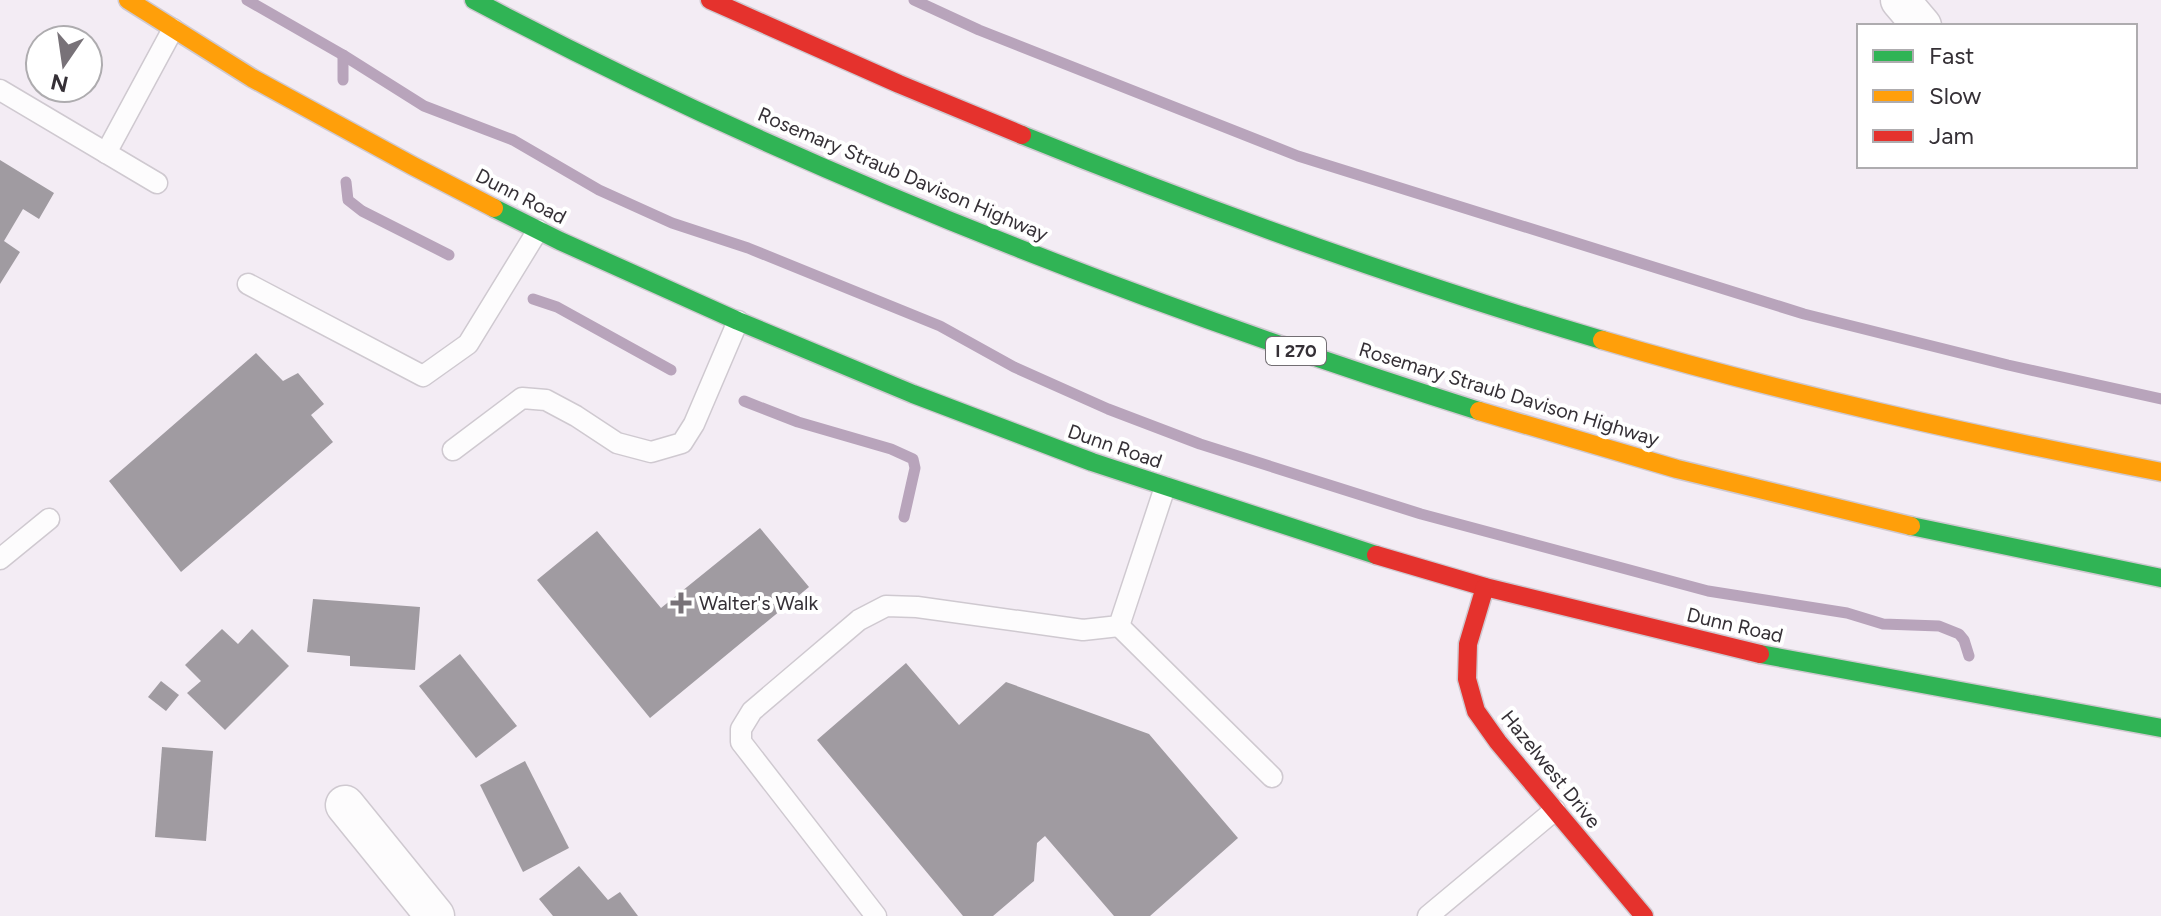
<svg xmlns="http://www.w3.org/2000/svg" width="2161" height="916" viewBox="0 0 2161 916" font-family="Figtree,sans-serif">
	<rect width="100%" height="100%" fill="#f3ecf4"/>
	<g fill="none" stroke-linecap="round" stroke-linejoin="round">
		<g stroke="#b8a4bb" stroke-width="11">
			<path d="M247 0 343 55 424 106 513 140 599 190 672 223 748 248 940 326 1014 367 1108 409 1200 444 1421 514 1708 591 1847 613 1883 624 1939 626 1959 634 1964 640 1969 656"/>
			<path d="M914 0 979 30 1298 156 1804 314 2008 365 2161 399"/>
			<path d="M343 80V55"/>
			<path d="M346 182 348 200 362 211 449 255"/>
			<path d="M533 299 557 307 671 370"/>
			<path d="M744 401 798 422 891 449 913 459 915 468 904 517"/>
		</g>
	</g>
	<g fill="#a09ba1">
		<path d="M0 160 54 193 39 219 23 209 4 241 20 252 0 284Z"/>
		<path d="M256 353 283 381 298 373 324 404 311 415 333 442 181 572 109 481Z"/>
		<path d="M760 528 809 587 650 718 537 580 597 531 661 608Z"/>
		<path d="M313 599 420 607 415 670 350 666V656L307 652Z"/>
		<path d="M222 629 238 644 252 629 289 666 225 730 187 693 201 681 185 665Z"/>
		<path d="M460 654 517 726 476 758 419 686Z"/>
		<path d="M906 663 959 725 1006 682 1149 734 1238 838 1150 916H1114L1045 836 1037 843 1034 881 993 916H963L817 740Z"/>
		<path d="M161 681 179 695 166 711 148 697Z"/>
		<path d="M162 747 213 751 206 841 155 837Z"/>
		<path d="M525 761 569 848 523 872 480 785Z"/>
		<path d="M579 866 608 900 620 892 638 916H553L539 899Z"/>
	</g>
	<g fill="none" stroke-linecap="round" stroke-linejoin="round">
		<g stroke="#cfc9d0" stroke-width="23">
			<g id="lane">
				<path d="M0 90 157 183"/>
				<path d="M106 153 173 29"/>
				<path d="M248 284 423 376 468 344 538 230"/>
				<path d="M453 450 522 398 546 400 576 416 617 443 651 452 682 443 694 424 738 321"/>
				<path d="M0 559 49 519"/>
				<path d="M1119 626 1272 777"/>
				<path d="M876 916 741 742V729L752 711 859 620 886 606 917 607 1083 630 1119 626 1165 487"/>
				<path d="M1428 916 1555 810"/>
			</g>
		</g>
		<g stroke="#cfc9d0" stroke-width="41">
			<g id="street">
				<path d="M1900 0 1922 26"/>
				<path d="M345 805 435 916"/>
			</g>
		</g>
		<g stroke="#cfc9d0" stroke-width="21">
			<g id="fast">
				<path d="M474 0C794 169 1135 302 1479 411"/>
				<path d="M1022 135C1212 212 1406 282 1602 340"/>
				<path d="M494 208 560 241 738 321 913 394 1092 462 1376 555"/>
				<path d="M1911 526 2161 578"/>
				<path d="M1760 654 2161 728"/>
			</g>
		</g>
		<g stroke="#cfc9d0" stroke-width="21">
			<g id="slow">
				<path d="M128 0 252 78 413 166 494 208"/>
				<path d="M1602 340C1786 394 1973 435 2161 472"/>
				<path d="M1479 411 1677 469 1911 526"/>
			</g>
		</g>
		<g stroke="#cfc9d0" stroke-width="21">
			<g id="jam">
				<path d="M710 0 899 84 1022 135"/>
				<path d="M1376 555 1485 587 1760 654"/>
				<path d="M1485 587 1468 644 1467 679 1476 711 1498 742 1644 916"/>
			</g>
		</g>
		<use href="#lane" stroke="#fdfcfd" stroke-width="20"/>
		<use href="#street" stroke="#fdfcfd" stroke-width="38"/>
		<use href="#fast" stroke="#30b455" stroke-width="18"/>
		<use href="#slow" stroke="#ff9f0a" stroke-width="18"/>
		<use href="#jam" stroke="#e5322d" stroke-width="18"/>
	</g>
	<path fill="#787278" stroke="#fff" stroke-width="3" d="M677 591h8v8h8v8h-8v8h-8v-8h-8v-8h8z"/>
	<g text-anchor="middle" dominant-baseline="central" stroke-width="8" stroke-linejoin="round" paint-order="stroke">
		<rect fill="#fff" stroke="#726e72" stroke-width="2" x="1266" y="337" width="60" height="28" rx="6"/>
		<g font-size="18" font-weight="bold" fill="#353036">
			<text x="1296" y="351">I 270</text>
		</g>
		<g font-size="20" fill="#353036" stroke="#fff">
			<text transform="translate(903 174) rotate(23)">Rosemary Straub Davison Highway</text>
			<text transform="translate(521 196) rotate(27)">Dunn Road</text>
			<text transform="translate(1509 394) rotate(17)">Rosemary Straub Davison Highway</text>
			<text transform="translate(1115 446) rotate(19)">Dunn Road</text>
			<text transform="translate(1735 625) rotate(13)">Dunn Road</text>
			<text transform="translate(1551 769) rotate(51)">Hazelwest Drive</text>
		</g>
		<g font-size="20" fill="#353036" stroke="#fff" text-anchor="start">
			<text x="699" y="603">Walter's Walk</text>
		</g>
	</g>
	<rect x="1857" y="24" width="280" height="144" fill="#ffffff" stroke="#aeacaf" stroke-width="2"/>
	<rect x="1873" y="50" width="40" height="12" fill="#30b455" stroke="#aeacaf" stroke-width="2"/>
	<text x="1929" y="64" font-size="24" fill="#353036">Fast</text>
	<rect x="1873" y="90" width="40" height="12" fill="#ff9f0a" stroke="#aeacaf" stroke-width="2"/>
	<text x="1929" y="104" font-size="24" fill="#353036">Slow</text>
	<rect x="1873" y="130" width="40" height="12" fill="#e5322d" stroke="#aeacaf" stroke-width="2"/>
	<text x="1929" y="144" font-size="24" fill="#353036">Jam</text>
	<g transform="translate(64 64) rotate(193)"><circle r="38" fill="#ffffff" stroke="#aeacaf" stroke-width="2"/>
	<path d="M0-6L14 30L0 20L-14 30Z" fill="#787278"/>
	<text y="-12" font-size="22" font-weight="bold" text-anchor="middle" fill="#353036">N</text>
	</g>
</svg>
